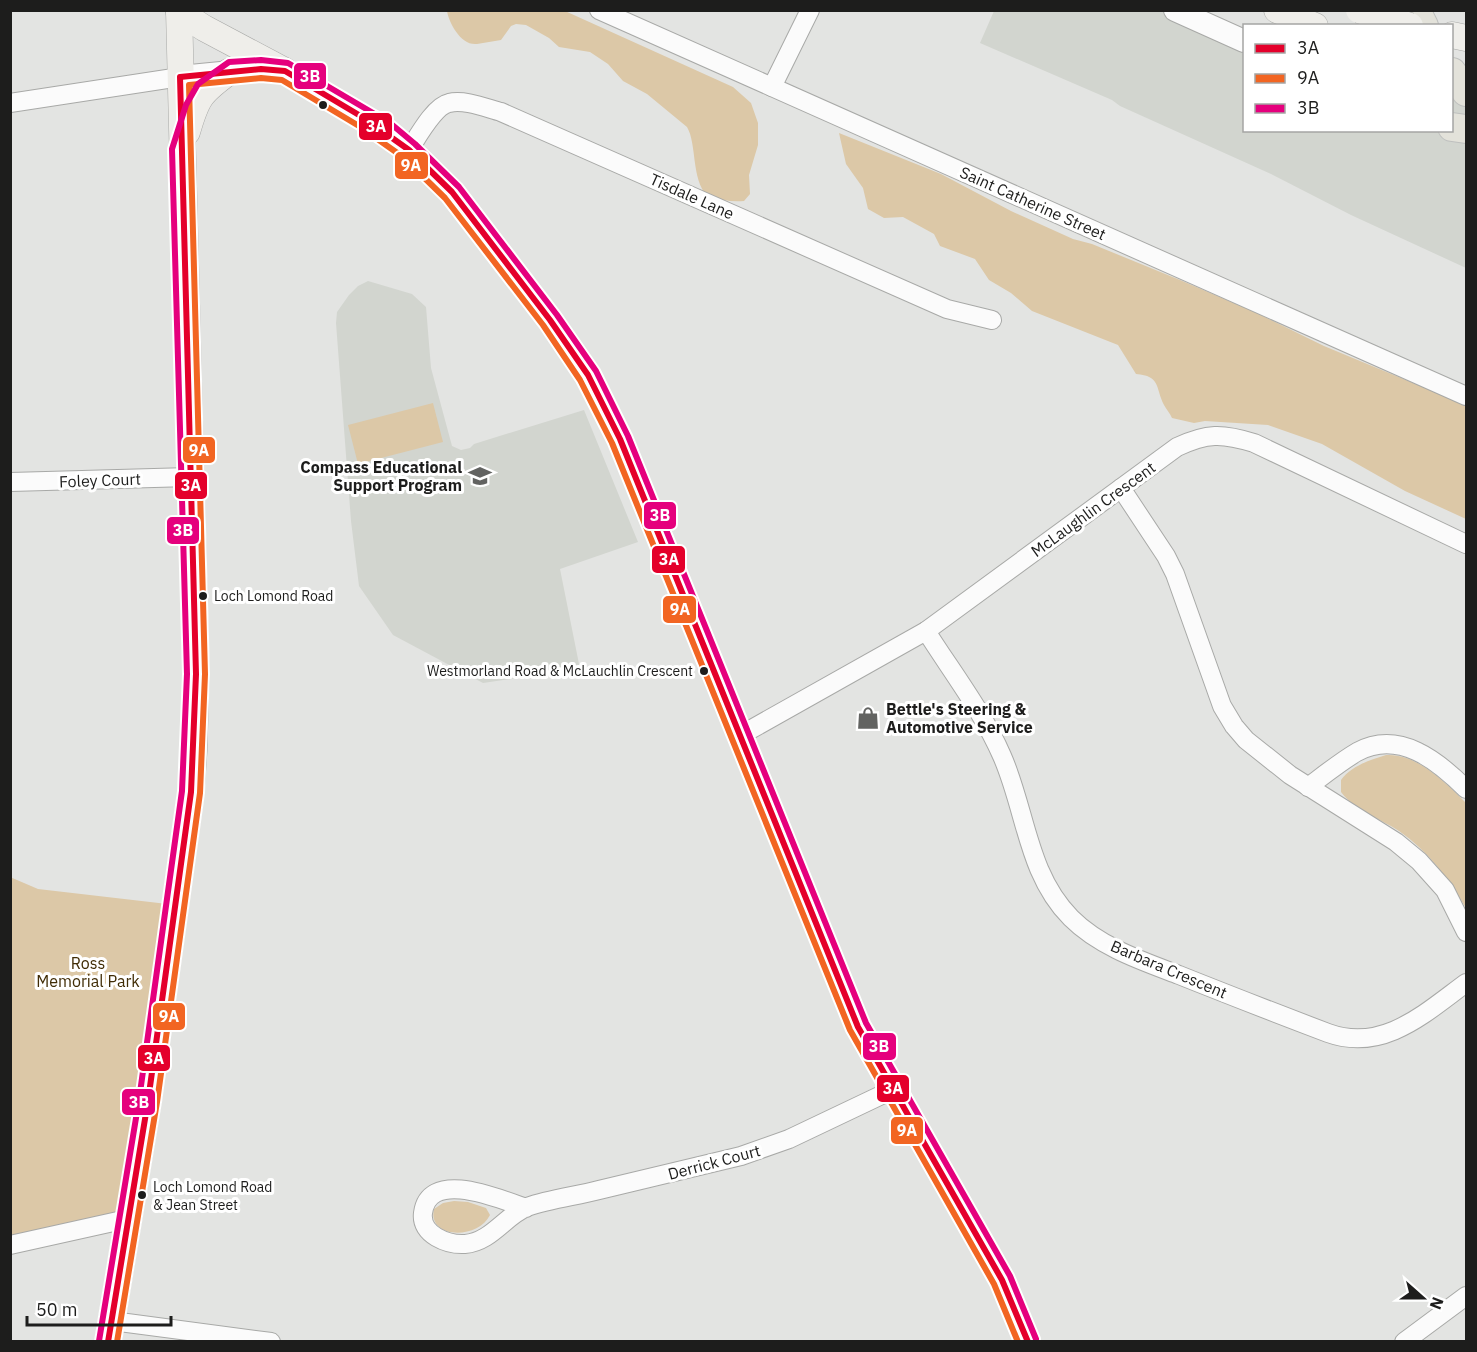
<svg xmlns="http://www.w3.org/2000/svg" width="1477" height="1352" viewBox="0 0 1477 1352" font-family="'IBM Plex Sans',sans-serif">
	<rect width="100%" height="100%" fill="#e3e4e2"/>
	<g fill="#d2d5cf">
		<path d="M994 11H1175L1244 41V130H1452V82L1466 92V268L1351 215 1271 174 1120 106 1112 100 980 43Z"/>
		<path d="M368 281 412 294 426 307 431 368 452 446 461 450 470 448 474 444 584 410 638 542 560 569 580 669 483 683 393 635 359 586 351 521 336 323 337 312 349 295 358 286Z"/>
	</g>
	<g fill="#dcc8a7">
		<path d="M447 11H565L733 87 751 103 758 123V145L749 175 750 194 744 201C731 202 720 200 707 196 691 178 697 144 687 127L647 94 623 81 608 64 590 52 559 47 549 38 526 25 516 24 511 26 501 40C493 41 485 43 477 44 461 46 449 23 447 11Z"/>
		<path d="M839 133 941 174 1011 211 1073 239 1092 244 1180 280 1257 313 1324 346 1466 405V519L1405 491 1322 444 1268 425 1205 421 1194 423 1172 418C1170 413 1166 409 1164 405 1155 387 1161 376 1136 374L1118 345 1032 311 1011 293 989 280 975 259 940 246 934 234 903 217 884 218 868 209 863 188 846 164Z"/>
		<path d="M433 403 443 442 358 464 348 425Z"/>
		<path d="M1386 755C1417 753 1446 783 1466 803V908C1448 878 1428 851 1399 831 1381 819 1354 810 1341 792V780C1351 766 1370 760 1386 755Z"/>
		<path d="M10 877 38 889 176 905 127 1219 10 1245Z"/>
		<path d="M454 1201 468 1202 486 1208 490 1215C478 1240 427 1239 434 1209L443 1203Z"/>
	</g>
	<g fill="none" stroke-linecap="round" stroke-linejoin="round">
		<g stroke="#a8a9a7" stroke-width="20">
			<g id="minor">
				<path d="M599 10 1466 396"/>
				<path d="M772 87 810 10"/>
				<path d="M10 103 180 77"/>
				<path d="M409 150C417 138 434 106 449 103 464 99 486 108 501 112L947 309 992 320"/>
				<path d="M10 482 190 477"/>
				<path d="M1121 488 1166 556 1175 574 1222 706 1234 726 1246 740 1290 775 1396 842 1419 861 1445 890 1466 932"/>
				<path d="M926 631C952 672 983 712 1002 756 1026 810 1027 874 1071 918 1100 947 1142 961 1179 975 1229 995 1278 1014 1328 1033 1383 1053 1425 1013 1466 983"/>
				<path d="M741 735 926 631 1177 447C1207 433 1222 433 1254 443L1466 544"/>
				<path d="M1308 787C1324 775 1340 762 1357 752 1399 729 1438 761 1466 789"/>
				<path d="M526 1208C500 1199 429 1168 423 1213 420 1235 448 1245 465 1244 491 1242 505 1216 527 1207 550 1199 576 1196 599 1190 646 1179 694 1167 741 1156L789 1139 892 1090"/>
				<path d="M10 1245 127 1219"/>
				<path d="M112 1321 271 1342"/>
				<path d="M1404 1342 1466 1296"/>
			</g>
		</g>
		<g stroke="#a8a9a7" stroke-width="24">
			<g id="tertiary">
				<path d="M1175 10 1244 41"/>
				<path d="M180 77 261 69 285 71 364 118 409 150 452 192 550 320 588 375 620 439 858 1027 1002 1280 1028 1342"/>
			</g>
		</g>
		<g stroke="#a8a9a7" stroke-width="27">
			<g id="secondary">
				<path d="M1277 10 1315 26"/>
				<path d="M179 12 204 28 285 71"/>
				<path d="M1452 35 1466 38"/>
				<path d="M187 132C197 97 200 93 230 71"/>
				<path d="M108 1342 148 1101 191 792 194 750 196 674 179 10"/>
			</g>
		</g>
		<g stroke="#bfc0bf" stroke-width="30">
			<g id="primary">
				<path d="M1416 10 1424 26"/>
				<path d="M1452 72 1466 92"/>
				<path d="M1452 127 1466 129"/>
			</g>
		</g>
		<use href="#minor" stroke="#fbfbfb" stroke-width="18"/>
		<use href="#tertiary" stroke="#fbfbfb" stroke-width="22"/>
		<use href="#secondary" stroke="#efeeea" stroke-width="26"/>
		<use href="#primary" stroke="#e3e2da" stroke-width="28"/>
		<g stroke="#a8a9a7" stroke-width="27" stroke-linecap="butt">
			<path id="secondary-bridge" d="M1359 10 1410 26"/>
		</g>
		<use href="#secondary-bridge" stroke="#efeeea" stroke-width="26"/>
		<g stroke="#fff" stroke-width="10">
			<path id="bus-1" d="M108 1342 148 1101 191 792 196 674 180 77 261 69 285 71 364 118 409 150 452 192 550 320 588 375 620 439 858 1027 1002 1280 1028 1342"/>
		</g>
		<g stroke="#fff" stroke-width="10">
			<path id="bus-2" d="M117 1342 157 1102 200 793 205 674 189 85 261 78 282 80 359 126 403 157 445 198 543 325 580 380 612 443 850 1030 994 1284 1018 1342"/>
		</g>
		<g stroke="#fff" stroke-width="10">
			<path id="bus-3" d="M99 1341 139 1100 182 791 187 674 172 149 186 105 198 84 229 62 261 60 288 63 390 123 415 144 459 187 557 315 596 371 628 436 866 1023 1010 1276 1036 1339"/>
		</g>
		<use href="#bus-1" stroke="#e4002b" stroke-width="6"/>
		<use href="#bus-2" stroke="#f26522" stroke-width="6"/>
		<use href="#bus-3" stroke="#e5007d" stroke-width="6"/>
	</g>
	<defs>
		<g id="school-bare" transform="scale(1.8)"><path d="M0-5L7-2L0 1L-7-2ZM-4 1L0 2.5L4 1V4Q0 6-4 4Z" fill="#626361" stroke="#fff" stroke-width="2.5" paint-order="stroke"/></g>
		<g id="shop-bare" transform="scale(1.8)"><path d="M-5-2.5h2.3a2.7 3.5 0 0 1 5.4 0H5L5.5 6h-11ZM-1.5-2.5h3a1.5 2.3 0 0 0-3 0Z" fill="#626361" stroke="#fff" stroke-width="2.5" paint-order="stroke"/></g>
	</defs>
	<g fill-rule="evenodd">
		<use href="#school-bare" x="480" y="476"/>
		<use href="#shop-bare" x="868" y="718"/>
	</g>
	<g fill="#1d1d1c" stroke="#fff" stroke-width="2">
		<circle cx="323" cy="105" r="5"/>
		<circle cx="203" cy="596" r="5"/>
		<circle cx="704" cy="671" r="5"/>
		<circle cx="142" cy="1195" r="5"/>
	</g>
	<g text-anchor="middle" dominant-baseline="central" stroke-width="6" stroke-linejoin="round" paint-order="stroke">
		<g font-size="14" fill="#1d1d1c" stroke="#fff" text-anchor="start">
			<text x="214" y="596">Loch Lomond Road</text>
			<text x="693" y="671" text-anchor="end">Westmorland Road &amp; McLauchlin Crescent</text>
			<text x="153" y="1187">Loch Lomond Road<tspan x="153" dy="18">&amp; Jean Street</tspan></text>
		</g>
		<g font-size="16" fill="#1d1d1c" stroke="#fff">
			<text transform="translate(692 196) rotate(24)">Tisdale Lane</text>
			<text transform="translate(1033 203) rotate(24)">Saint Catherine Street</text>
			<text transform="translate(100 480) rotate(-2)">Foley Court</text>
			<text transform="translate(1093 509) rotate(-36)">McLaughlin Crescent</text>
			<text transform="translate(1169 969) rotate(23)">Barbara Crescent</text>
			<text transform="translate(714 1162) rotate(-15)">Derrick Court</text>
		</g>
		<g font-size="16" font-weight="bold" fill="#1d1d1c" stroke="#fff" text-anchor="end">
			<text x="462" y="467">Compass Educational<tspan x="462" dy="18">Support Program</tspan></text>
			<text x="886" y="709" text-anchor="start">Bettle's Steering &amp;<tspan x="886" dy="18">Automotive Service</tspan></text>
		</g>
		<g font-size="16" fill="#402c05" stroke="#fff">
			<text x="88" y="963">Ross<tspan x="88" dy="18">Memorial Park</tspan></text>
		</g>
	</g>
	<g stroke="#fff" stroke-width="2">
		<rect x="293" y="62" width="34" height="28" rx="6" fill="#e5007d"/>
		<rect x="358" y="112" width="35" height="29" rx="6" fill="#e4002b"/>
		<rect x="394" y="151" width="35" height="29" rx="6" fill="#f26522"/>
		<rect x="182" y="436" width="34" height="28" rx="6" fill="#f26522"/>
		<rect x="174" y="471" width="34" height="29" rx="6" fill="#e4002b"/>
		<rect x="643" y="501" width="34" height="29" rx="6" fill="#e5007d"/>
		<rect x="166" y="516" width="34" height="29" rx="6" fill="#e5007d"/>
		<rect x="651" y="545" width="35" height="29" rx="6" fill="#e4002b"/>
		<rect x="662" y="595" width="35" height="29" rx="6" fill="#f26522"/>
		<rect x="152" y="1002" width="34" height="29" rx="6" fill="#f26522"/>
		<rect x="862" y="1032" width="35" height="29" rx="6" fill="#e5007d"/>
		<rect x="137" y="1044" width="34" height="28" rx="6" fill="#e4002b"/>
		<rect x="876" y="1074" width="34" height="29" rx="6" fill="#e4002b"/>
		<rect x="121" y="1088" width="35" height="28" rx="6" fill="#e5007d"/>
		<rect x="890" y="1116" width="34" height="29" rx="6" fill="#f26522"/>
	</g>
	<g font-size="16" text-anchor="middle" font-weight="bold" fill="#fff">
		<text x="310" y="82">3B</text>
		<text x="376" y="132">3A</text>
		<text x="411" y="171">9A</text>
		<text x="199" y="456">9A</text>
		<text x="191" y="491">3A</text>
		<text x="660" y="521">3B</text>
		<text x="183" y="536">3B</text>
		<text x="669" y="565">3A</text>
		<text x="680" y="615">9A</text>
		<text x="169" y="1022">9A</text>
		<text x="879" y="1052">3B</text>
		<text x="154" y="1064">3A</text>
		<text x="893" y="1094">3A</text>
		<text x="139" y="1108">3B</text>
		<text x="907" y="1136">9A</text>
	</g>
	<rect width="1477" height="1352" fill="none" stroke="#1d1d1c" stroke-width="24"/>
	<rect x="1243" y="24" width="210" height="108" fill="#ffffff" stroke="#a5a5a4" stroke-width="1.5"/>
	<rect x="1255" y="44" width="30" height="9" fill="#e4002b" stroke="#a5a5a4" stroke-width="1.5"/>
	<text x="1297" y="54" font-size="18" fill="#1d1d1c">3A</text>
	<rect x="1255" y="74" width="30" height="9" fill="#f26522" stroke="#a5a5a4" stroke-width="1.5"/>
	<text x="1297" y="84" font-size="18" fill="#1d1d1c">9A</text>
	<rect x="1255" y="104" width="30" height="9" fill="#e5007d" stroke="#a5a5a4" stroke-width="1.5"/>
	<text x="1297" y="114" font-size="18" fill="#1d1d1c">3B</text>
	<g transform="translate(1423 1298) rotate(111)" stroke="#ffffff" stroke-width="4.5" paint-order="stroke">
	<path d="M0-4.5L10 22L0 15L-10 22Z" fill="#1d1d1c"/>
	<text y="-9" font-size="16" font-weight="bold" text-anchor="middle" fill="#1d1d1c">N</text>
	</g>
	<path d="M27 1316v9h144v-9" fill="none" stroke="#1d1d1c" stroke-width="3"/>
	<text x="36" y="1316" font-size="18" fill="#1d1d1c" stroke="#ffffff" stroke-width="4.5" paint-order="stroke">50 m</text>
</svg>
